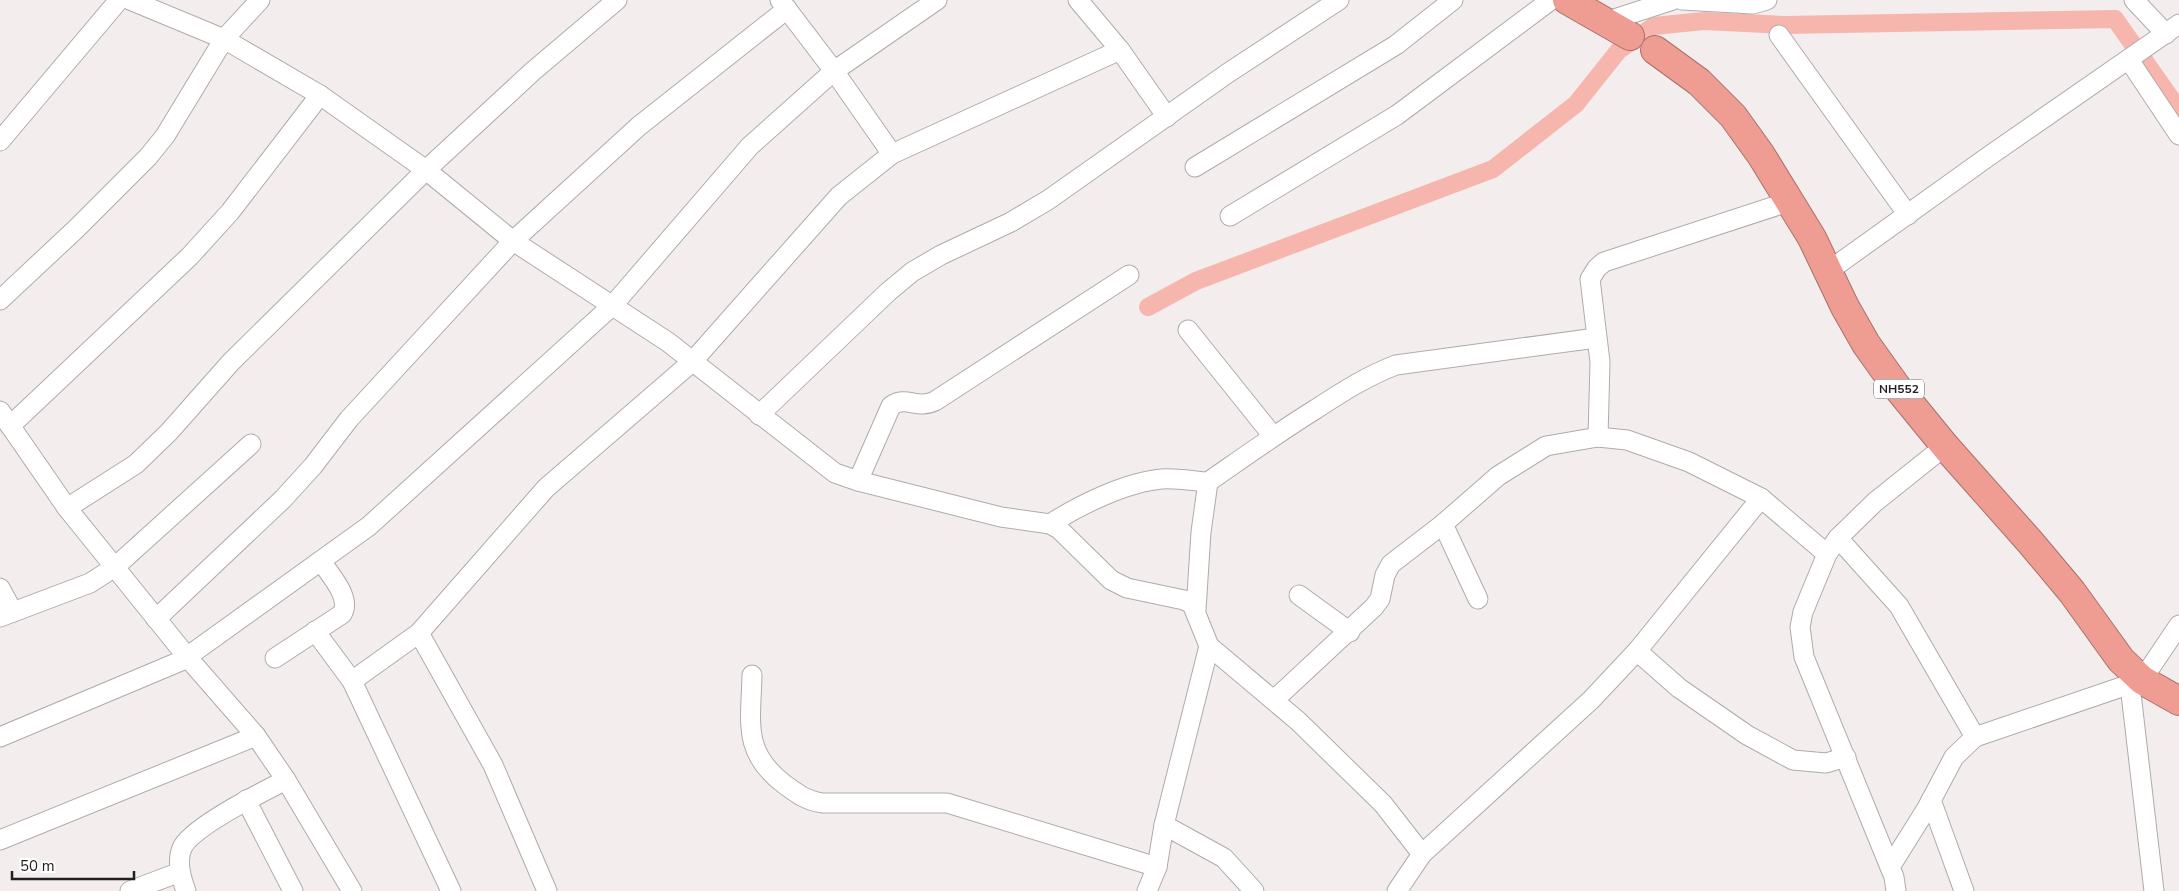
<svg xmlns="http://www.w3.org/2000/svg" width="2179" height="891" viewBox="0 0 2179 891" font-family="'Nunito Sans',sans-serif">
	<rect width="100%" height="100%" fill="#f3eeed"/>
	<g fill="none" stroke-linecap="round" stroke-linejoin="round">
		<path stroke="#f6b5ad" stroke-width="18" d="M1148 307 1196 281 1493 169 1576 104 1619 50 1654 26 1704 21 1785 25 2115 19 2179 110"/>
		<g stroke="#b0abaa" stroke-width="21">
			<g id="street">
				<path d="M130 0 224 39 320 95 426 170 513 241 668 342 835 473 858 481 1001 517 1050 524 1059 529 1111 580 1127 588 1184 600 1192 604 1209 646 1298 721 1383 804 1422 854"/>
				<path d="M780 0 834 71 892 154"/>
				<path d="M1078 0 1120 50 1167 117"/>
				<path d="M1682 0 1753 4 1767 0"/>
				<path d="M2134 0 2166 34"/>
				<path d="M1605 22 1673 0"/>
				<path d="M1779 35 1908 215"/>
				<path d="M2129 60 2179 135"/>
				<path d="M0 141 119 0"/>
				<path d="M1195 167 1396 45 1453 0"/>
				<path d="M1230 216 1397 115 1551 0"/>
				<path d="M1827 272 1989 156 2179 24"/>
				<path d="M0 300 76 229 148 157 165 136 224 39 260 0"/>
				<path d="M1188 330 1273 436"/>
				<path d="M0 411 67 508 188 658 256 736 286 780C262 792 196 825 183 846 176 859 181 878 186 891"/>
				<path d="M759 415 888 292 912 272 941 255 1011 222 1048 200 1228 73 1339 0"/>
				<path d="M10 426 190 256 230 212 320 95"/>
				<path d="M1598 437 1600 362 1590 279 1597 268 1604 262 1791 201"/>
				<path d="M858 481 891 406C907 395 916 410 935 401L1129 275"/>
				<path d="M67 508 136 464 169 432 231 362 426 170 532 72 617 0"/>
				<path d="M1050 524C1080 505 1126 482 1162 479 1177 478 1193 481 1208 482"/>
				<path d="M1443 524 1478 599"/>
				<path d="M1838 538 1899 606 1975 737"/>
				<path d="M0 588 13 612"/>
				<path d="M1299 595 1350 632"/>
				<path d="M1196 610 1201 532 1208 482C1244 457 1279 432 1316 409 1342 392 1367 376 1396 365L1596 338"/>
				<path d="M0 617 90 583 115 567 251 444"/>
				<path d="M156 619 283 499 313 466 349 419 513 241 639 126 787 9"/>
				<path d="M315 631 352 681 451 891"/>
				<path d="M419 633 493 765 547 891"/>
				<path d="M1637 651 1679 688 1747 735 1793 760 1826 763 1846 757"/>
				<path d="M275 658 342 614C352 598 330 575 321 561"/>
				<path d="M752 675C751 722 742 752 784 784 798 794 805 800 822 803H947L1157 867"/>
				<path d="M352 681 419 633 546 488 692 362 839 196 892 154 1120 50"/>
				<path d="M2130 685 2154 891"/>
				<path d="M1274 700 1374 607 1380 599 1385 575 1391 564 1443 524 1498 476 1546 446 1598 437 1627 440 1689 462 1761 498 1827 554"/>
				<path d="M0 737 188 658 191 654 369 526 613 305 750 146 834 71 937 0"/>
				<path d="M286 780 352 891"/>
				<path d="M246 800 293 891"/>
				<path d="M1931 800 1964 891"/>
				<path d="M1164 825 1224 858 1254 891"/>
				<path d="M0 840 256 736"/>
				<path d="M1890 867 1927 808 1954 757 1975 737 2142 680 2179 625"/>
				<path d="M130 891 180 872"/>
				<path d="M1147 891 1157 867 1164 825 1209 646"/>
				<path d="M1397 891 1422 854 1591 700 1637 651 1761 498"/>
				<path d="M1896 891 1894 877 1804 657 1800 627 1803 612 1827 554 1838 538 1875 502 1945 446"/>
			</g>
		</g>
		<g stroke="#a7716a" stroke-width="30">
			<g id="highway">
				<path d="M1567 0 1630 36"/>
				<path d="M1655 50 1699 82 1733 116 1761 155 1812 238 1845 307 1866 344 1896 386 1945 446 2031 543 2072 592 2121 660 2142 680 2179 701"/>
			</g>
		</g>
		<use href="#street" stroke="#fff" stroke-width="19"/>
		<use href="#highway" stroke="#ef9d93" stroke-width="28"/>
	</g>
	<g text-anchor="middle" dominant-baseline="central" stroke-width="5" stroke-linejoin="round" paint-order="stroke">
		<rect fill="#fff" stroke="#646262" stroke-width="1" x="1874" y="379.5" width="50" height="19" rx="4"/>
		<g font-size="12" font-weight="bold" fill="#211f1f">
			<text x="1899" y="389">NH552</text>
		</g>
	</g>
	<path d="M12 871v8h122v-8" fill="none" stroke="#211f1f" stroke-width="2.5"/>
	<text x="20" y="871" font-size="15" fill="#211f1f" stroke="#ffffff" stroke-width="4" paint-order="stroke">50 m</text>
</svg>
